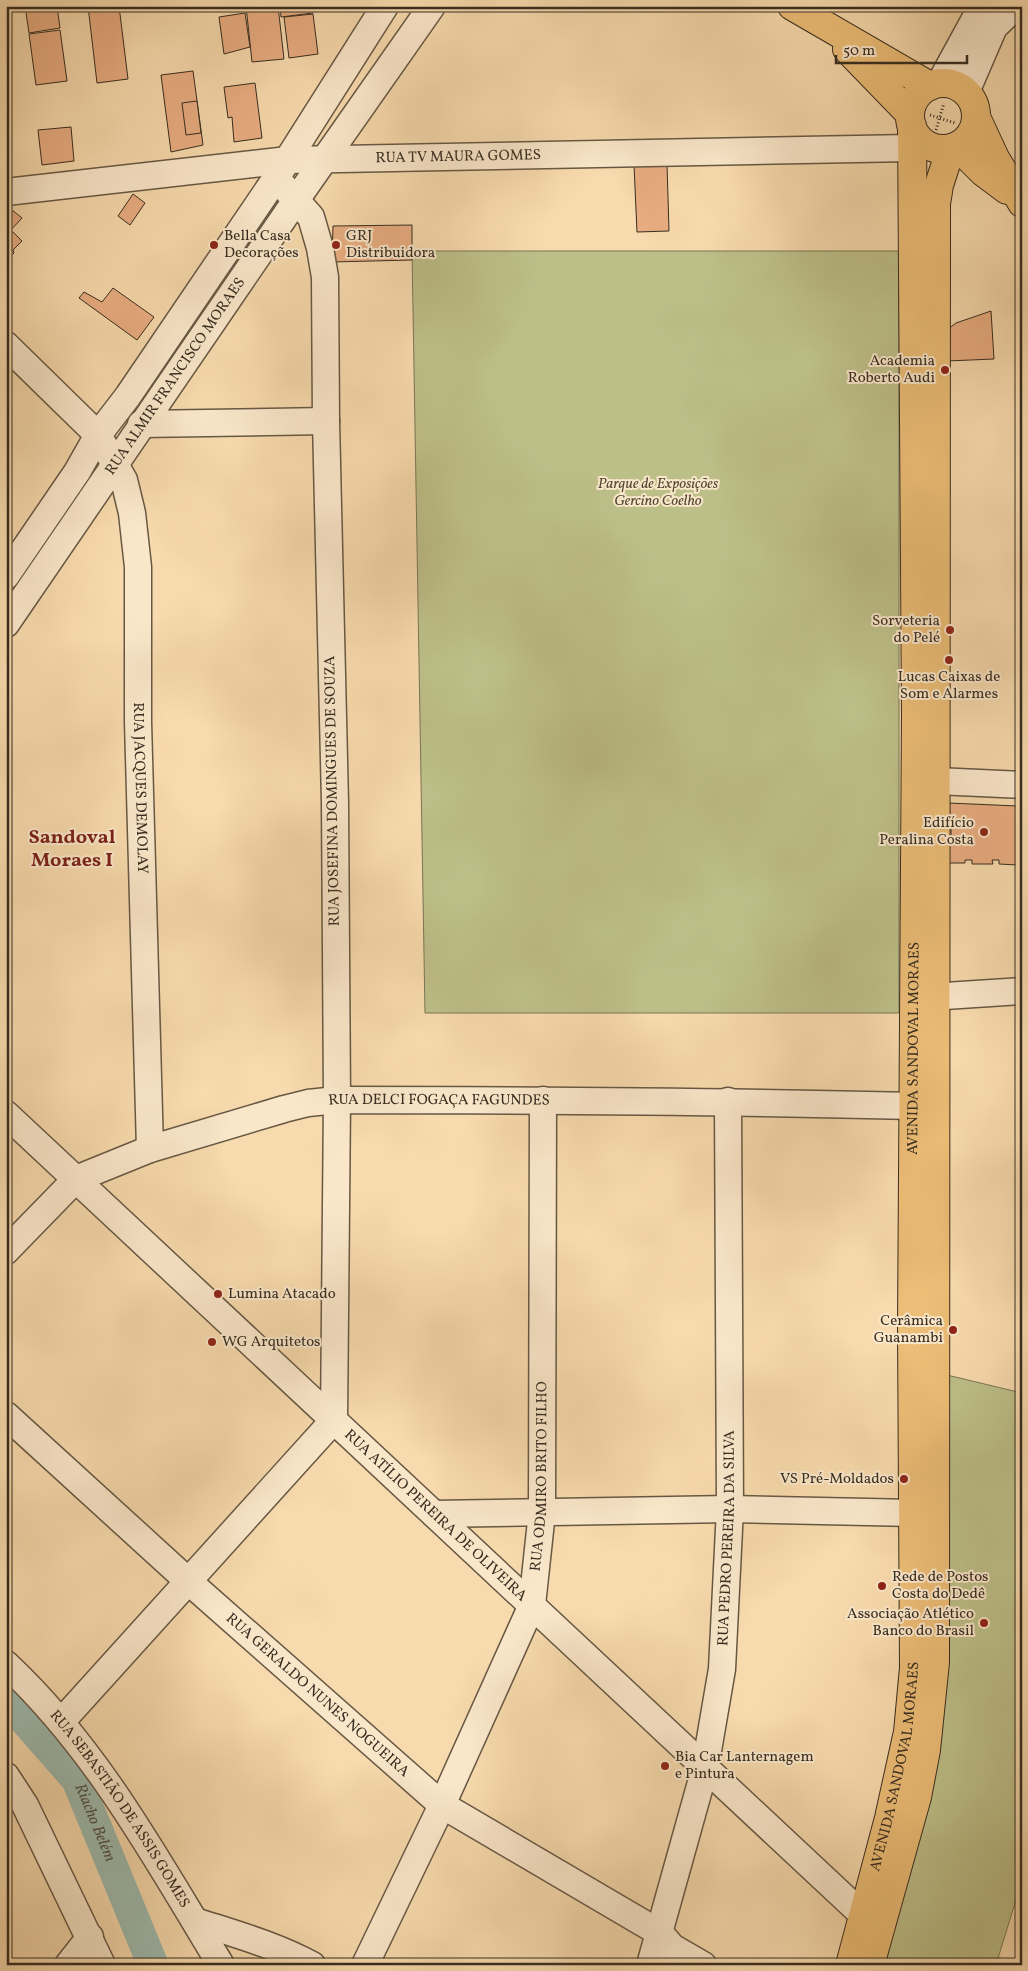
<svg xmlns="http://www.w3.org/2000/svg" width="1028" height="1971" viewBox="0 0 1028 1971" font-family="Vollkorn,serif">
	<rect width="100%" height="100%" fill="#f7daad"/>
	<filter id="stains"><feTurbulence type="fractalNoise" baseFrequency=".004" numOctaves="4"/><feColorMatrix values="0 0 0 0 .2 0 0 0 0 .09 0 0 0 0 .02 0 0 0 .5 -.17"/></filter>
	<radialGradient id="worn" r=".72"><stop offset=".6" stop-color="#630" stop-opacity="0"/><stop offset="1" stop-color="#630" stop-opacity=".3"/></radialGradient>
	<g fill="#bdbf89" stroke="#7a7655">
		<path d="M412 251H899V1013H425Z"/>
		<path d="M947 1375 1022 1393V1880L996 1965H883Z"/>
	</g>
	<g fill="none" stroke-linecap="round" stroke-linejoin="round">
		<path stroke="#9dbaae" stroke-width="31" id="s1" d="M6 1699 77 1780 153 1965"/>
	</g>
	<g fill="#e8ad81" stroke="#372d21">
		<path d="M25 6H57L60 28 29 33Z"/>
		<path d="M88 6H119L128 79 97 83Z"/>
		<path d="M246 6H278L284 59 252 62Z"/>
		<path d="M280 6H312L313 13 281 17Z"/>
		<path d="M245 13 250 47 224 54 219 17Z"/>
		<path d="M313 14 318 54 289 58 284 17Z"/>
		<path d="M60 30 67 81 36 85 29 34Z"/>
		<path d="M193 71 203 145 171 152 161 75Z"/>
		<path d="M255 83 262 138 234 142 232 117 228 118 224 87Z"/>
		<path d="M197 101 201 133 186 135 182 103Z"/>
		<path d="M71 127 74 161 42 165 38 130Z"/>
		<path d="M667 164 669 231 637 232 634 165Z"/>
		<path d="M133 194 145 203 130 225 118 216Z"/>
		<path d="M7 206 22 218 9 232 6 230Z"/>
		<path d="M412 225V260L332 262 333 226Z"/>
		<path d="M12 231 22 241 13 250 14 253 8 259 6 258V238Z"/>
		<path d="M113 288 154 317 137 340 79 298 84 292 102 302Z"/>
		<path d="M991 311 994 359 947 361 948 329 956 323Z"/>
		<path d="M948 803 1018 806 1017 842 1019 847 1017 865 999 864V860H992L993 864H972V860H965V863H947V836H951V828H947Z"/>
	</g>
	<g fill="none" stroke-linecap="round" stroke-linejoin="round">
		<g stroke="#675844" stroke-width="29">
			<g id="minor">
				<path d="M940 83 982 6"/>
				<path d="M966 92 994 27 1016 6"/>
				<path id="s2" d="M6 192 288 160 911 148"/>
				<path id="s3" d="M6 345 98 435 124 480 132 513 138 567V722L150 1149"/>
				<path d="M141 424 326 421"/>
				<path d="M6 576 77 472 98 435 128 396 276 178 385 6"/>
				<path id="s4" d="M6 624 296 200 432 6"/>
				<path d="M936 781 1022 785"/>
				<path d="M914 998 1022 991"/>
				<path id="s5" d="M6 1114 864 1916"/>
				<path id="s6" d="M6 1251 76 1179 150 1149 284 1109 308 1103 337 1100C530 1100 722 1101 915 1106"/>
				<path id="s7" d="M6 1415 188 1581 442 1805 660 1933 672 1947 703 1965"/>
				<path d="M434 1514 730 1509 914 1513"/>
				<path id="s8" d="M6 1664C97 1749 157 1860 221 1965"/>
				<path d="M61 1722 334 1420 337 1100 335 803 326 421 325 277 320 248 311 217 276 178"/>
				<path d="M6 1776 25 1805 102 1965"/>
				<path d="M195 1921C235 1934 275 1945 312 1965"/>
				<path d="M68 1965 90 1937"/>
				<path id="s9" d="M365 1965 442 1805 532 1605 542 1512 543 1100"/>
				<path id="s10" d="M650 1965 705 1768 722 1669 730 1509 728 1101"/>
			</g>
		</g>
		<g stroke="#372d21" stroke-width="30">
			<g id="major">
				<path d="M792 6 930 86"/>
				<path d="M847 49 910 114"/>
				<circle cx="943" cy="116" r="33"/>
				<path d="M976 117 995 158 1022 203"/>
				<path d="M957 146 983 172 1007 190"/>
				<path id="s11" d="M850 1965 889 1818 908 1732 914 1668 912 1327 916 714 912 126"/>
				<path d="M870 1965 917 1797 926 1750 935 1662 936 204 939 185 951 148"/>
			</g>
		</g>
		<g stroke="#372d21" stroke-width="3" stroke-dasharray="1 2.5" stroke-linecap="butt">
			<path d="M930 115 955 123"/>
			<path d="M936 130 944 103"/>
		</g>
		<use href="#minor" stroke="#fae7ca" stroke-width="26"/>
		<use href="#major" stroke="#ecbd76" stroke-width="28"/>
	</g>
	<g fill="#8f2418" stroke="#fae7ca" stroke-width="2">
		<circle cx="214" cy="245" r="5"/>
		<circle cx="336" cy="245" r="5"/>
		<circle cx="945" cy="370" r="5"/>
		<circle cx="950" cy="630" r="5"/>
		<circle cx="949" cy="660" r="5"/>
		<circle cx="984" cy="832" r="5"/>
		<circle cx="218" cy="1294" r="5"/>
		<circle cx="953" cy="1330" r="5"/>
		<circle cx="212" cy="1342" r="5"/>
		<circle cx="904" cy="1479" r="5"/>
		<circle cx="882" cy="1586" r="5"/>
		<circle cx="984" cy="1623" r="5"/>
		<circle cx="665" cy="1766" r="5"/>
	</g>
	<g text-anchor="middle" dominant-baseline="central" stroke-width="4" stroke-linejoin="round" paint-order="stroke">
		<g font-size="15" fill="#372d21" stroke="#fae7ca">
			<text stroke="none"><textPath href="#s2" startOffset="454">RUA TV MAURA GOMES</textPath></text>
			<text stroke="none"><textPath href="#s4" startOffset="300">RUA ALMIR FRANCISCO MORAES</textPath></text>
			<text stroke="none"><textPath href="#s3" startOffset="490">RUA JACQUES DEMOLAY</textPath></text>
			<text transform="translate(333 791) rotate(-91)">RUA JOSEFINA DOMINGUES DE SOUZA</text>
			<text stroke="none"><textPath href="#s11" startOffset="924">AVENIDA SANDOVAL MORAES</textPath></text>
			<text stroke="none"><textPath href="#s6" startOffset="476">RUA DELCI FOGAÇA FAGUNDES</textPath></text>
			<text stroke="none"><textPath href="#s9" startOffset="526">RUA ODMIRO BRITO FILHO</textPath></text>
			<text stroke="none"><textPath href="#s5" startOffset="588">RUA ATÍLIO PEREIRA DE OLIVEIRA</textPath></text>
			<text stroke="none"><textPath href="#s10" startOffset="436">RUA PEDRO PEREIRA DA SILVA</textPath></text>
			<text stroke="none"><textPath href="#s7" startOffset="419">RUA GERALDO NUNES NOGUEIRA</textPath></text>
			<text stroke="none"><textPath href="#s11" startOffset="204">AVENIDA SANDOVAL MORAES</textPath></text>
			<text stroke="none"><textPath href="#s8" startOffset="185">RUA SEBASTIÃO DE ASSIS GOMES</textPath></text>
		</g>
		<g font-size="15" fill="#372d21" stroke="#fae7ca" text-anchor="start">
			<text x="224" y="236">Bella Casa<tspan x="224" dy="17">Decorações</tspan></text>
			<text x="346" y="236">GRJ<tspan x="346" dy="17">Distribuidora</tspan></text>
			<text x="935" y="361" text-anchor="end">Academia<tspan x="935" dy="17">Roberto Audi</tspan></text>
			<text x="940" y="621" text-anchor="end">Sorveteria<tspan x="940" dy="17">do Pelé</tspan></text>
			<text x="949" y="677" text-anchor="middle">Lucas Caixas de<tspan x="949" dy="17">Som e Alarmes</tspan></text>
			<text x="974" y="823" text-anchor="end">Edifício<tspan x="974" dy="17">Peralina Costa</tspan></text>
			<text x="228" y="1294">Lumina Atacado</text>
			<text x="943" y="1321" text-anchor="end">Cerâmica<tspan x="943" dy="17">Guanambi</tspan></text>
			<text x="222" y="1342">WG Arquitetos</text>
			<text x="894" y="1479" text-anchor="end">VS Pré-Moldados</text>
			<text x="892" y="1577">Rede de Postos<tspan x="892" dy="17">Costa do Dedê</tspan></text>
			<text x="974" y="1614" text-anchor="end">Associação Atlético<tspan x="974" dy="17">Banco do Brasil</tspan></text>
			<text x="675" y="1757">Bia Car Lanternagem<tspan x="675" dy="17">e Pintura</tspan></text>
		</g>
		<g font-size="15" font-style="italic" fill="#524a36" stroke="#fae7ca">
			<text x="658" y="484">Parque de Exposições<tspan x="658" dy="17">Gercino Coelho</tspan></text>
		</g>
		<g font-size="16" font-style="italic" fill="#505044" stroke="#fae7ca">
			<text stroke="none"><textPath href="#s1" startOffset="154">Riacho Belém</textPath></text>
		</g>
		<g font-size="20" font-weight="bold" fill="#7a1f14" stroke="#fae7ca">
			<text x="72" y="838">Sandoval<tspan x="72" dy="23">Moraes I</tspan></text>
		</g>
	</g>
	<rect width="1028" height="1971" fill="none" stroke="#f7daad" stroke-width="25"/>
	<rect x="8" y="8" width="1013" height="1956" fill="none" stroke="#372d21" stroke-width="2.5"/>
	<rect x="12" y="12" width="1003" height="1946" fill="none" stroke="#372d21"/>
	<path d="M836 55v8h131v-8" fill="none" stroke="#372d21" stroke-width="2.5"/>
	<text x="843" y="55" font-size="15" fill="#372d21" stroke="#fae7ca" stroke-width="4" paint-order="stroke">50 m</text>
	<rect width="100%" height="100%" filter="url(#stains)"/>
	<rect width="100%" height="100%" fill="url(#worn)"/>
</svg>
